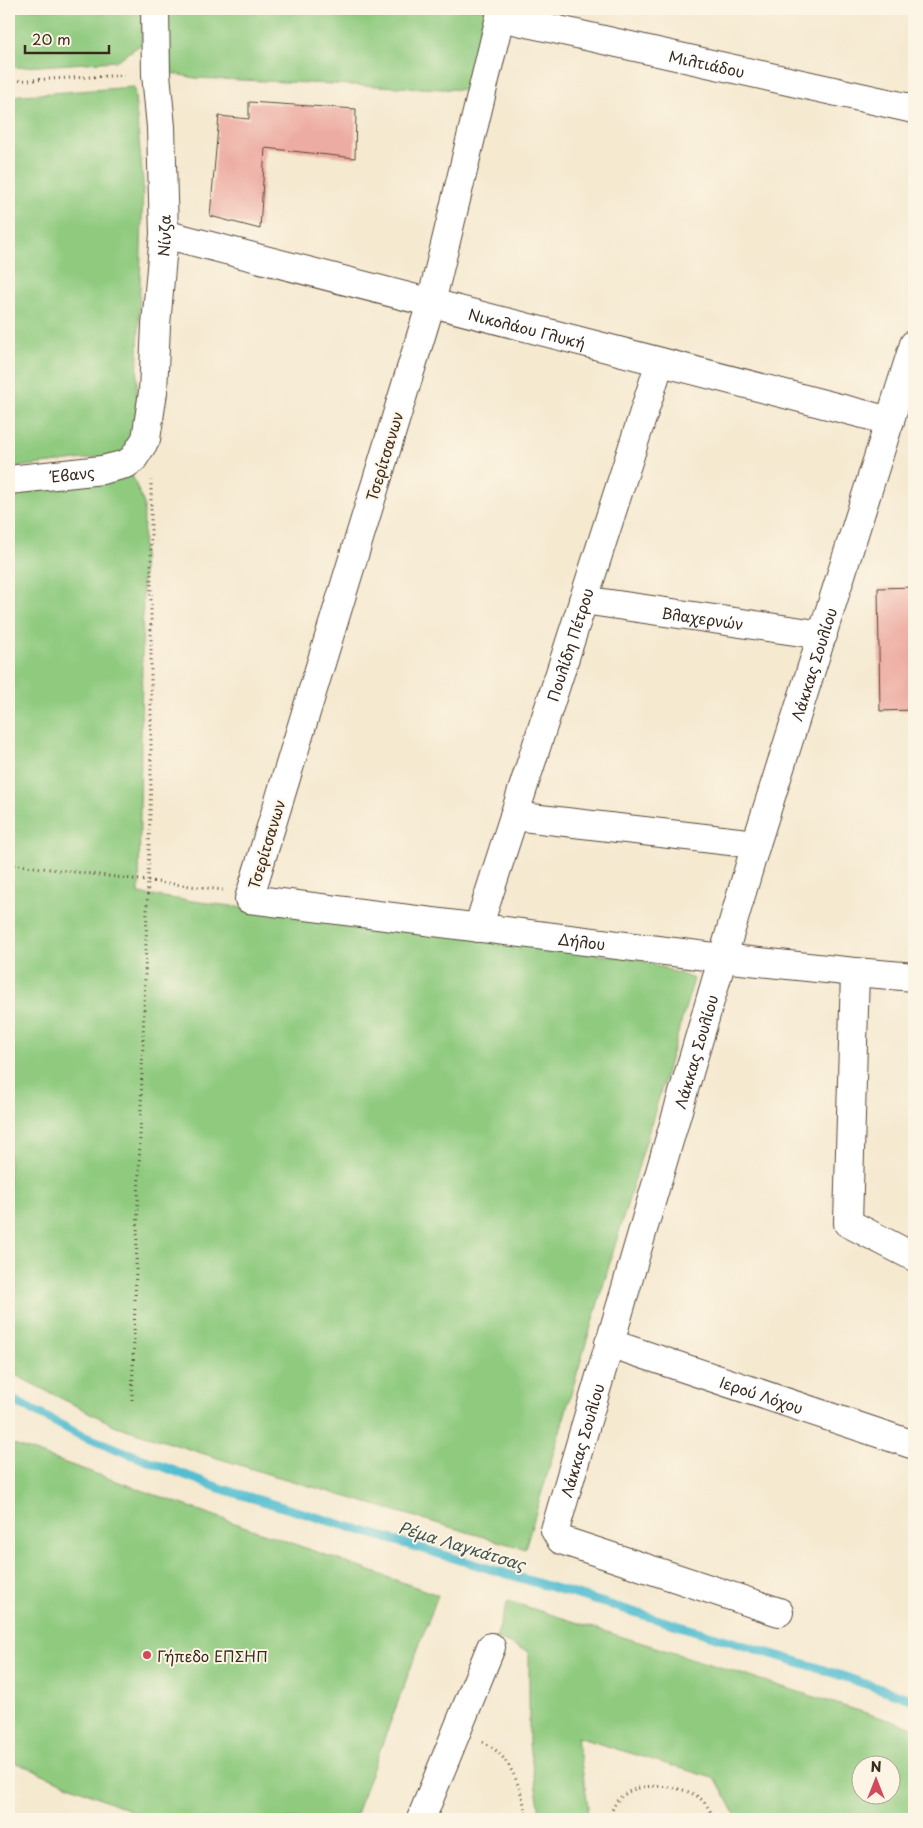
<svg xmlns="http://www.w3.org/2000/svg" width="923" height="1828" viewBox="0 0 923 1828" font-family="'Playpen Sans',sans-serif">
	<rect width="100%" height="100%" fill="#fcf5e5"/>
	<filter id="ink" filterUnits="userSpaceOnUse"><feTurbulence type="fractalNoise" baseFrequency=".02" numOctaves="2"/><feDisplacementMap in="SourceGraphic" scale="10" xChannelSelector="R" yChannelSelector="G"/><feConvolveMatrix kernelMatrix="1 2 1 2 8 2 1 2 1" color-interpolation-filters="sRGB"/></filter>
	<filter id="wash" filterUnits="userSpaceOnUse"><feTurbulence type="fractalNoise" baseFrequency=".0096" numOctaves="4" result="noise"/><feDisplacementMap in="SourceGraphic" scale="20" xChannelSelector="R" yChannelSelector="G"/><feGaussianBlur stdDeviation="1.12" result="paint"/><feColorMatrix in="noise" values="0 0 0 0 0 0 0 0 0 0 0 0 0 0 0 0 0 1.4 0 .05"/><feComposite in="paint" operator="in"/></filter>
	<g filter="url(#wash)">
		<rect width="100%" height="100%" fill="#f5e9d0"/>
		<g fill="#8fca7f" stroke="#657a4e" fill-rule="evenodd">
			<path d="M9 9H142V44L116 61 9 68Z"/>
			<path d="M166 9H485L467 90 195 78 166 72Z"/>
			<path d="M134 87 143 183 136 424 131 444 118 455 9 468V96Z"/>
			<path d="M132 475 144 504 139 894 642 960 694 979 525 1549 265 1473 116 1426 9 1372V493Z"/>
			<path d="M9 1443 438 1595 354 1819H151L9 1760Z"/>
			<path d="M508 1601 914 1728V1819H738L716 1779 577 1737 588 1806 587 1819H541L529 1744V1652L496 1638ZM860 1766H890V1796H860Z"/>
		</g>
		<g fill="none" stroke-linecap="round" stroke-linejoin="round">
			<path stroke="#53bed0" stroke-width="9" d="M9 1398 80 1435 222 1489 571 1593 818 1668 914 1700"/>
		</g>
		<g id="blocks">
			<g fill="#edaca3">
				<path d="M249 102 356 109 355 158 265 148 260 229 210 216 219 116 249 119Z"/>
				<rect x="911" y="503" width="3" height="27"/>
				<path d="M914 587V710L880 711 878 588Z"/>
			</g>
		</g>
	</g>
	<g filter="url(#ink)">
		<use href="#blocks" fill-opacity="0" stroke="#574739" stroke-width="1"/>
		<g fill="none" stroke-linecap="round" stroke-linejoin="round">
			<g stroke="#574739" stroke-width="30">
				<g id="street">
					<path id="s1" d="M502 9 431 303 249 899 722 958 855 972 914 977"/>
					<path id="s2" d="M500 17 914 109"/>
					<path id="s3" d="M164 234 890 421"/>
					<path id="s4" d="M9 480 102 470 126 464 133 459 146 439 153 392 156 325 164 234 161 127 156 74 155 9"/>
					<path id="s5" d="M583 600 823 635"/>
					<path d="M514 816 756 844"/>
					<path id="s6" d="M478 928 660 362"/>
					<path d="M855 972 848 1223 914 1257"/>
					<path id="s7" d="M609 1343 914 1445"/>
					<path id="s8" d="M779 1612 561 1540 555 1530 756 844 914 344"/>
					<path d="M421 1819 491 1647"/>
				</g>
			</g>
			<g stroke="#574739" stroke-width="3" stroke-dasharray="1 4" stroke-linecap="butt">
				<path d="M9 81 128 75"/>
				<path d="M9 864 223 890"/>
				<path d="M132 1400 151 779V480"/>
				<path d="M483 1742C511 1755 522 1790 527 1819"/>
				<path d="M609 1819C612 1809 616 1799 625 1794 643 1781 686 1785 702 1800 707 1804 711 1813 715 1819"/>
			</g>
			<use href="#street" stroke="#fff" stroke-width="28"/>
		</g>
	</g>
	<circle fill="#d1495b" stroke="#fcf5e5" stroke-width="2" cx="147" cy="1655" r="5"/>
	<g text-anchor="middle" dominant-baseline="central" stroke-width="4" stroke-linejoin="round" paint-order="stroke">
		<g font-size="15" fill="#3b2a1e" stroke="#fcf5e5">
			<text stroke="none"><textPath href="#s2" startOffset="212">Μιλτιάδου</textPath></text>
			<text stroke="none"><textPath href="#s4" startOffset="355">Νίνζα</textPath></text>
			<text stroke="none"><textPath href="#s3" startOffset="375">Νικολάου Γλυκή</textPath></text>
			<text transform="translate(384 456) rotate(-73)">Τσερίτσανων</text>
			<text stroke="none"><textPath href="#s4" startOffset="64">Έβανς</textPath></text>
			<text stroke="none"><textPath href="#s5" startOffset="121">Βλαχερνών</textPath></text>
			<text stroke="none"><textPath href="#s6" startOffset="298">Πουλίδη Πέτρου</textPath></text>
			<text stroke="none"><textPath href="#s8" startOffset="1145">Λάκκας Σουλίου</textPath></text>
			<text transform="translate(266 844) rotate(-73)">Τσερίτσανων</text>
			<text stroke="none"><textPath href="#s1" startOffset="1261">Δήλου</textPath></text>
			<text stroke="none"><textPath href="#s8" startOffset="740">Λάκκας Σουλίου</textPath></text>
			<text stroke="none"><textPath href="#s7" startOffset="161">Ιερού Λόχου</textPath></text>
			<text stroke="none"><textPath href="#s8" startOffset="335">Λάκκας Σουλίου</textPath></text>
		</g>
		<g font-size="15" fill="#3b2a1e" stroke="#fcf5e5" text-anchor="start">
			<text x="157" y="1655">Γήπεδο ΕΠΣΗΠ</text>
		</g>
		<g font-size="16" font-style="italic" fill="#425653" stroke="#fcf5e5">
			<text transform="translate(462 1545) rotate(17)">Ρέμα Λαγκάτσας</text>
		</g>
	</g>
	<rect width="923" height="1828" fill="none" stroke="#fcf5e5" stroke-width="30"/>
	<g transform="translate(876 1780)"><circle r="24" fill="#fcf5e5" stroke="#afa495"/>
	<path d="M0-4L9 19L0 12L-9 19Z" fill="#d1495b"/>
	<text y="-8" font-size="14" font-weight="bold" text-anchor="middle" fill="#3b2a1e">N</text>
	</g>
	<path d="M25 45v8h84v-8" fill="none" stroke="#3b2a1e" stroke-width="2.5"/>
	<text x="32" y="45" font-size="15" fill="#3b2a1e" stroke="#fcf5e5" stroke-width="4" paint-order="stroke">20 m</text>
</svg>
